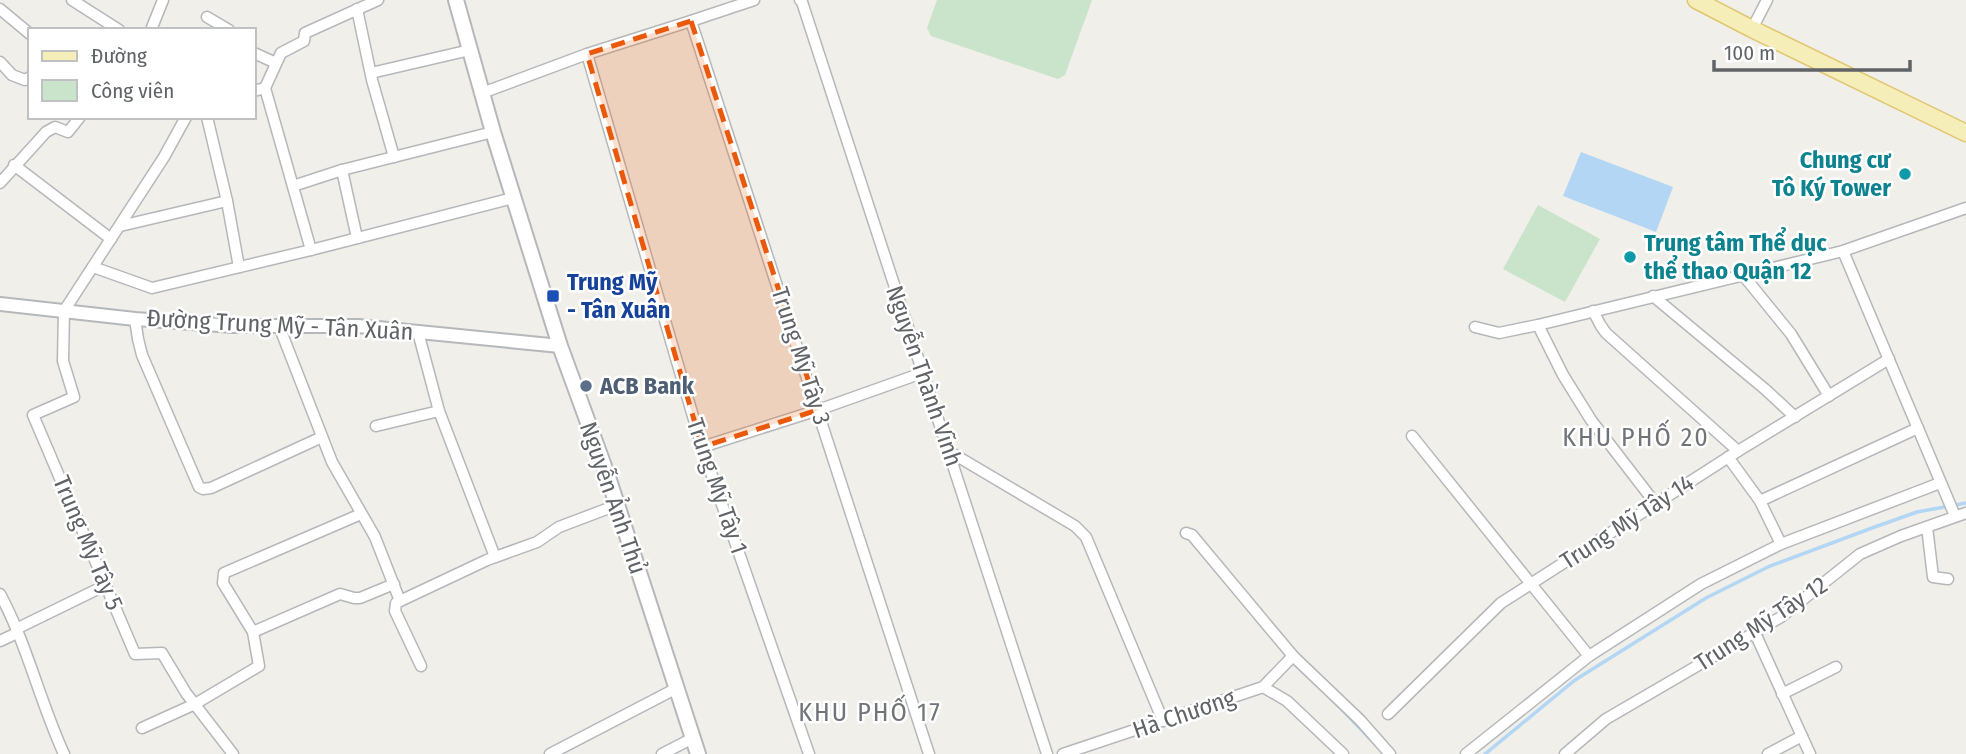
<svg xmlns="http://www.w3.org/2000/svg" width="1966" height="754" viewBox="0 0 1966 754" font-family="'Fira Sans Condensed',sans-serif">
	<rect width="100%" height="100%" fill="#f0efe9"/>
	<g fill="#c9e4ca">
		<path d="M937 0H1092L1065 75 1058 79 931 36 927 28Z"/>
		<path d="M1538 205 1600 239 1565 302 1503 269Z"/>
	</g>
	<path fill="#b3d6f5" d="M1581 152 1673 187 1656 232 1563 196Z"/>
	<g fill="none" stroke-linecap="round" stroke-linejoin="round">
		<g stroke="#b3d6f5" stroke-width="3.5">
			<path d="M1242 602 1273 639"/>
			<path d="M1330 697 1376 745"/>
			<path d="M1485 754 1575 680 1706 598 1770 566 1872 528 1917 512 1966 503"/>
		</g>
		<g stroke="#b5b8bb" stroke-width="13">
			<g id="minor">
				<path d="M72 0 119 30"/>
				<path d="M754 0 691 21 929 754"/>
				<path d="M800 0 802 2C883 253 967 503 1047 754"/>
				<path d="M0 9 30 34"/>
				<path d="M357 9 372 80 394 157"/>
				<path d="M207 17 229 30"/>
				<path d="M1752 29 1767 0"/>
				<path d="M151 30 163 0"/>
				<path d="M254 53 276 63"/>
				<path d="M587 54 702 447 809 754"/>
				<path d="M0 62 12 75 25 80 30 77"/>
				<path d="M371 73 470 50"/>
				<path d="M265 88 311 250"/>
				<path d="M265 88 281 53 304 41 305 33 378 0"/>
				<path d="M254 91 265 88"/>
				<path d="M482 93 587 54 691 21"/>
				<path d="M186 117 164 157 64 311 63 361 74 397 33 415 135 654 162 653 186 693 233 754"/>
				<path d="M207 117 227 201 239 267"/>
				<path d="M14 165 111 239"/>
				<path d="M342 170 357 238"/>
				<path d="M0 183 46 132 55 127 68 132 80 117"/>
				<path d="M293 186 342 170 493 132"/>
				<path d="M120 226 227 201"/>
				<path d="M1843 251 1955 516"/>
				<path d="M93 267 152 288 311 250 513 198"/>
				<path d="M1743 275 1791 334 1829 396"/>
				<path d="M1653 296 1766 390 1795 417"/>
				<path d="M1593 311 1601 326 1606 333 1738 451"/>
				<path d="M135 319 138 339 142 355 199 487 203 489 211 488 322 437"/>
				<path d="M1538 325 1563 375 1591 420 1655 503"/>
				<path d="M279 326 332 462 375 537 400 601 487 560 537 542 559 527 617 505"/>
				<path d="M1475 327 1499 333 1538 325 1843 251 1966 208"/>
				<path d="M418 332 439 411"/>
				<path d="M376 426 439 411 495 557"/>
				<path d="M1412 436 1589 656"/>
				<path d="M702 447 818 410 922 373"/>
				<path d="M950 452 1075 526 1086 537 1163 721"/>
				<path d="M1728 457 1760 501 1918 428"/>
				<path d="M1927 527 1933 577 1948 579"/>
				<path d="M1186 533 1192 535 1293 656 1360 720 1390 754"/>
				<path d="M1781 544 1940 483"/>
				<path d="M0 594C27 644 40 702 64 754"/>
				<path d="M400 601 396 603 395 611 421 666"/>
				<path d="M16 629 106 585"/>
				<path d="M253 632 340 594 354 598H360L394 584"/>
				<path d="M1755 633 1810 754"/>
				<path d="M0 641 17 633"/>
				<path d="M1263 687 1287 701 1343 754"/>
				<path d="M1782 694 1836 667"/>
				<path d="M1388 714 1501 603 1738 451 1889 359"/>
				<path d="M142 728 195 704 259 666 253 632 223 583 224 573 361 514"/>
				<path d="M550 754 677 688"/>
				<path d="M662 754 693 738"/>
				<path d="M1063 754 1263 687 1293 656"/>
				<path d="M1466 754 1589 656 1701 584 1781 544 1760 501"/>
				<path d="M1565 754 1606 719 1781 617 1860 554 1901 536 1966 513"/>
				<path d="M1768 754 1802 736"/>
			</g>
		</g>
		<g stroke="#b5b8bb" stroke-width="16">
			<path id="tertiary" d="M0 304 135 319 233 326H358L560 346"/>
		</g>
		<g stroke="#b5b7bb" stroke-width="18">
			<path id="secondary" d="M456 0 493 132 560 346 608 477 698 754"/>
		</g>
		<g stroke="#e1c670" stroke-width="19">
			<path id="primary" d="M1696 0 1752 29 1966 133"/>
		</g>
		<use href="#minor" stroke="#fff" stroke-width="10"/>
		<use href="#tertiary" stroke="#fff" stroke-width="12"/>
		<use href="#secondary" stroke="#fff" stroke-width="14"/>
		<use href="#primary" stroke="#f6eeb8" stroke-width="16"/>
	</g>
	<path fill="#e8590c" fill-opacity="0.2" stroke="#e8590c" stroke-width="5" stroke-dasharray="14 9" stroke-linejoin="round" d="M691 21 818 410 702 447 587 54Z"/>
	<g fill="#0f9aa8" stroke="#fff" stroke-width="2.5">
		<circle cx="1905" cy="174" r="7"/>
		<circle cx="1630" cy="257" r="7"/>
	</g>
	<rect fill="#1a4fb4" stroke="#fff" stroke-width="2.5" x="546" y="289" width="14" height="14" rx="3.5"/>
	<circle fill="#5c6f8a" stroke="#fff" stroke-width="2.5" cx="586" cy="386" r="7"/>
	<g text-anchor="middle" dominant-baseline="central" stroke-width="5" stroke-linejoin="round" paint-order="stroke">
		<g font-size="24" font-weight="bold" fill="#0d838f" stroke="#fff" text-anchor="end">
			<text x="1891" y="160">Chung cư<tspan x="1891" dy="28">Tô Ký Tower</tspan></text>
			<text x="1644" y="243" text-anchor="start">Trung tâm Thể dục<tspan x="1644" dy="28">thể thao Quận 12</tspan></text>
		</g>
		<g font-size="24" font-weight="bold" fill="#164399" stroke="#fff" text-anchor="start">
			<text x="567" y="282">Trung Mỹ<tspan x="567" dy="28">- Tân Xuân</tspan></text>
		</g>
		<g font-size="24" fill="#606367" stroke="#fff">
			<text transform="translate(280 325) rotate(3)">Đường Trung Mỹ - Tân Xuân</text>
			<text transform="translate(801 356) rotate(72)">Trung Mỹ Tây 3</text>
			<text transform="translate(924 376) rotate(71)">Nguyễn Thành Vĩnh</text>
			<text transform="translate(717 486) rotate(71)">Trung Mỹ Tây 1</text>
			<text transform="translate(613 498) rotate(71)">Nguyễn Ảnh Thủ</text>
			<text transform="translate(1627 522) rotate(-33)">Trung Mỹ Tây 14</text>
			<text transform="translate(88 543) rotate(67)">Trung Mỹ Tây 5</text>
			<text transform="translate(1761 624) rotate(-33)">Trung Mỹ Tây 12</text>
			<text transform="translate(1184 714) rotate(-19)">Hà Chương</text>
		</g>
		<g font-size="24" font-weight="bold" fill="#4e5e75" stroke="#fff" text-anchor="start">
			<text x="600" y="386">ACB Bank</text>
		</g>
		<g font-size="26" letter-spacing="2" fill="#717579" stroke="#fff">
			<text x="1636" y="437">KHU PHỐ 20</text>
			<text x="870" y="712">KHU PHỐ 17</text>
		</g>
	</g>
	<rect x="28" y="28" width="228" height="91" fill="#ffffff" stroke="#bfc1c2" stroke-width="2"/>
	<rect x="42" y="51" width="35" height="10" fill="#f6eeb8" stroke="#bfc1c2" stroke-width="2"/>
	<text x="91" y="63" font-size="21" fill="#606367">Đường</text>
	<rect x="42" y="80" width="35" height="21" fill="#c9e4ca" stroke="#bfc1c2" stroke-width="2"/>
	<text x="91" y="98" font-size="21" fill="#606367">Công viên</text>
	<path d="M1714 60v10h196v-10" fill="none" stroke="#606367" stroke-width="3.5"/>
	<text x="1724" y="60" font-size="21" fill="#606367" stroke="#ffffff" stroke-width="5" paint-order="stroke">100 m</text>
</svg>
